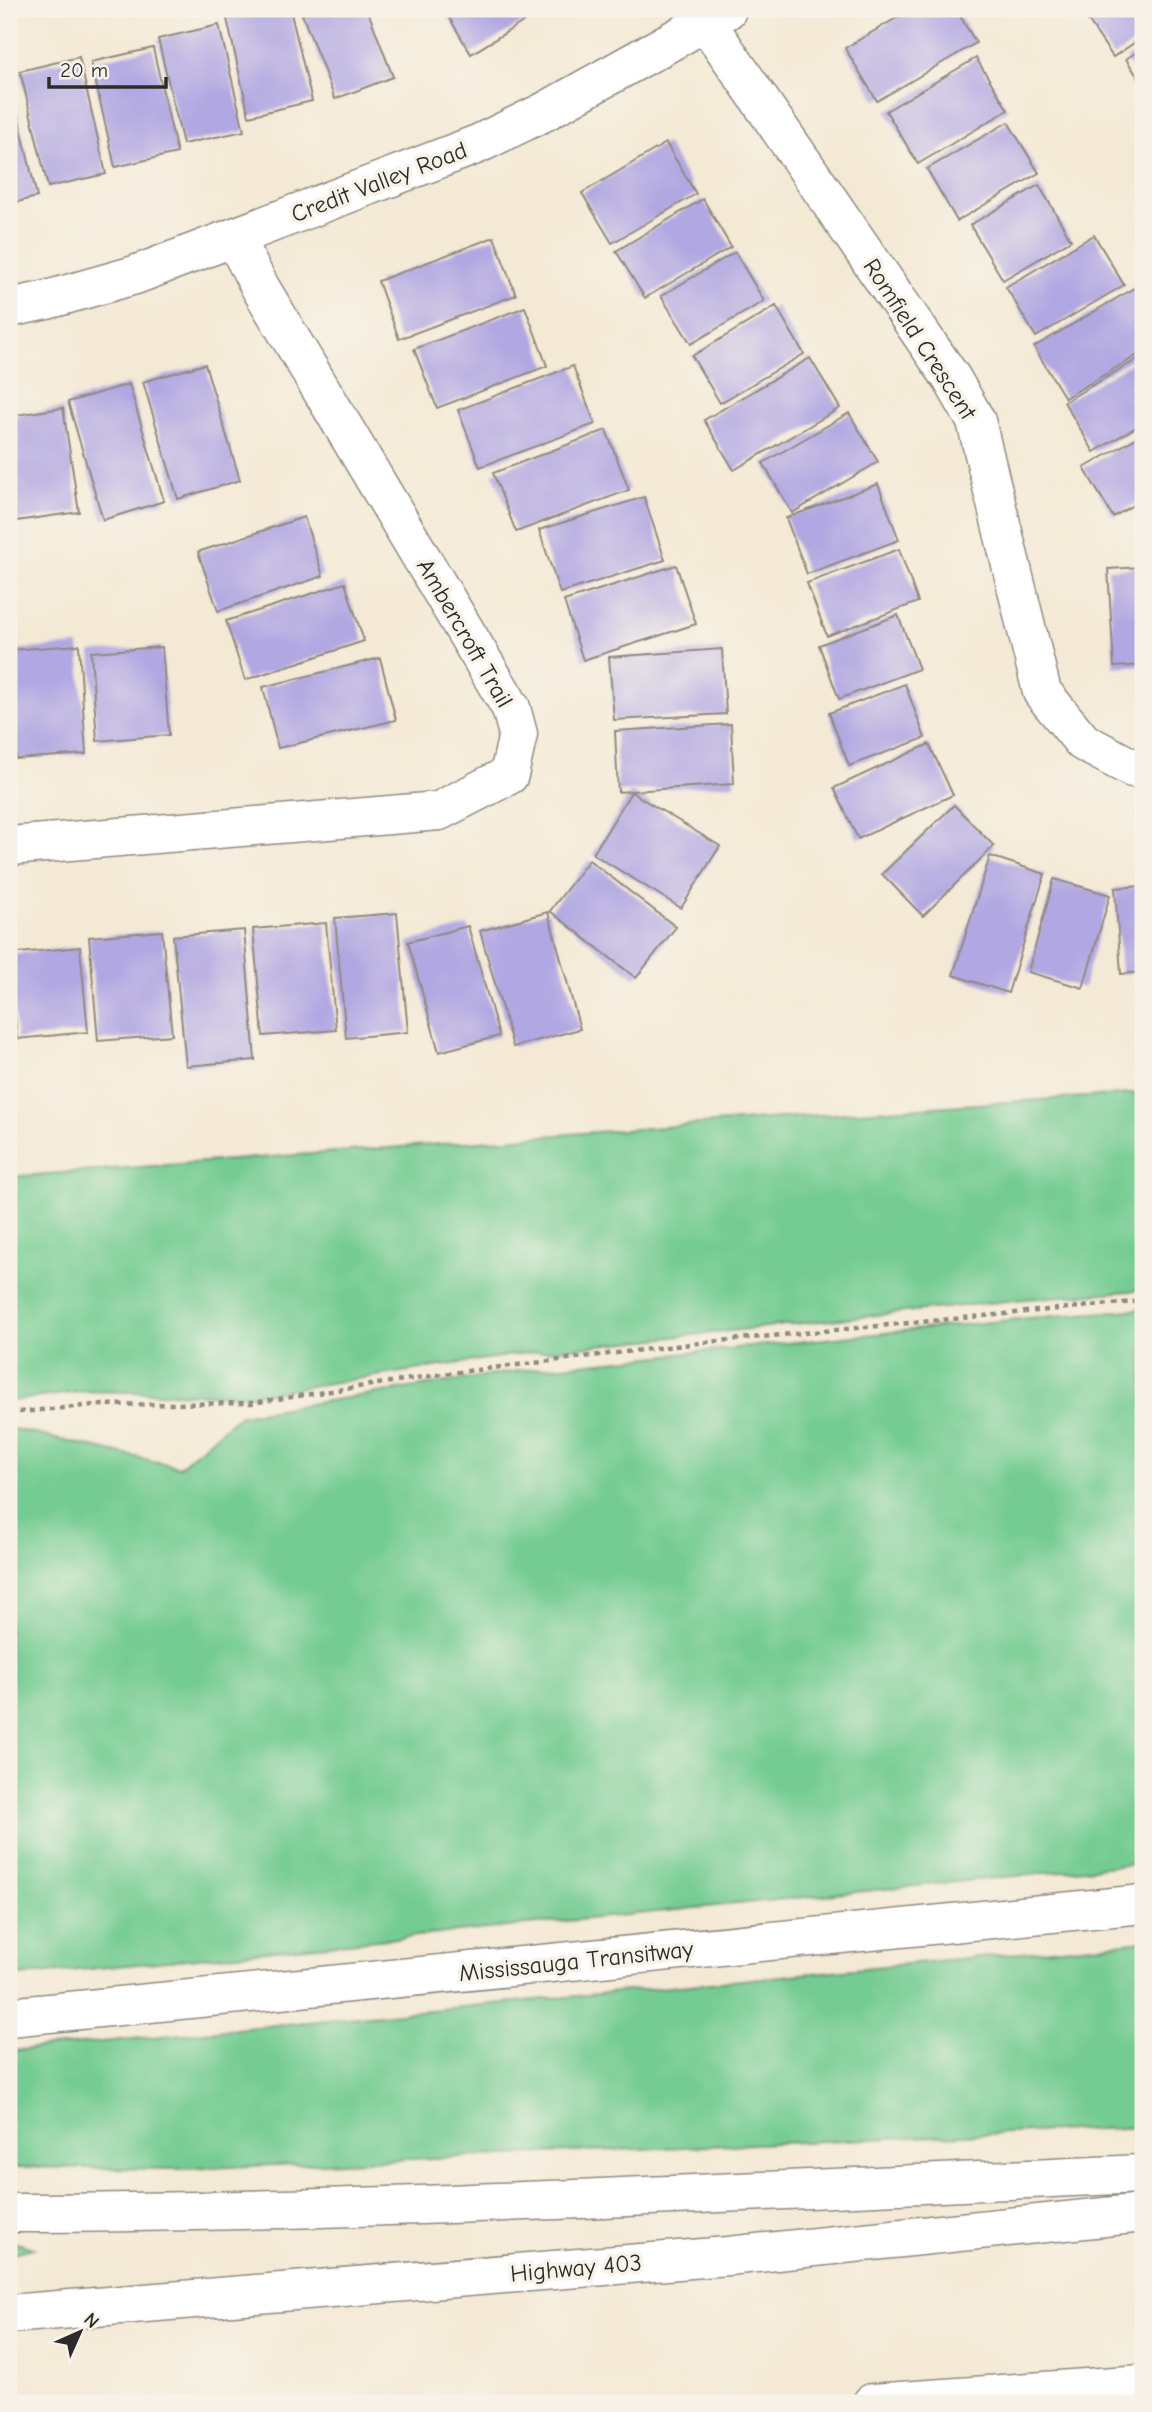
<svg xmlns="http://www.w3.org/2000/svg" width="1152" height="2412" viewBox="0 0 1152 2412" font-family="'Comic Neue',sans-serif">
	<rect width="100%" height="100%" fill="#f7f3e8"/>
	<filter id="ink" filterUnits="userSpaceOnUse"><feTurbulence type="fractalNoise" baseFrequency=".0143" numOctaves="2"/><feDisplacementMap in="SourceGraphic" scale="14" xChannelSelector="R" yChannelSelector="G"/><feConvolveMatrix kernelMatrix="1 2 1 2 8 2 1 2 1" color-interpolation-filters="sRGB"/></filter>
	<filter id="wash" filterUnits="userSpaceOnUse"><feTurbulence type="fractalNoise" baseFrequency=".00686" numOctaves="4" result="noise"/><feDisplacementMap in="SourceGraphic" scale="28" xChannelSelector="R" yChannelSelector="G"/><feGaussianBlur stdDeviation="1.57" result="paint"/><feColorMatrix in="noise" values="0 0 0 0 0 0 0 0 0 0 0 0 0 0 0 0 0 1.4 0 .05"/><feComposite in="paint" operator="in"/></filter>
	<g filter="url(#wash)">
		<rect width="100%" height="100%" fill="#f4e9d5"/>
		<g fill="#74cc92" stroke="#507c5e" stroke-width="2">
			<path d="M1143 1093V1290L1025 1299 525 1353 252 1395 87 1391 9 1401V1177L859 1112Z"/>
			<path d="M1143 1309V1863L9 1977V1428L179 1467 240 1415 523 1370 1030 1318Z"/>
			<path d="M1143 1941V2127L182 2169 9 2167V2051Z"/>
			<path d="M9 2241 34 2248 9 2254Z"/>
		</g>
		<g id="blocks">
			<g fill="#b1a7e2">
				<path d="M232 9H290L312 101 249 116 225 10Z"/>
				<path d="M300 9H367L393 77 335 99Z"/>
				<path d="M444 9H544L471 54Z"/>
				<path d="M912 9H956L976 43 877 101 845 48Z"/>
				<path d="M1080 9H1143V37L1113 57Z"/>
				<path d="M219 25 244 131 183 144 158 39Z"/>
				<path d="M153 48 177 153 115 167 91 62Z"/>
				<path d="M1143 48V85L1126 59Z"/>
				<path d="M79 57 106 174 48 187 20 71Z"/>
				<path d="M976 58 1008 110 918 164 886 111Z"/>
				<path d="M10 81 37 197 9 204V82Z"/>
				<path d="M1008 122 1039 173 957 221 927 169Z"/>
				<path d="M666 143 696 194 612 243 582 193Z"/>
				<path d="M1039 185 1071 240 1003 280 970 225Z"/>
				<path d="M703 199 731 247 645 298 616 251Z"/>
				<path d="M1094 235 1124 285 1036 337 1006 287Z"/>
				<path d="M494 237 516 295 399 339 378 281Z"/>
				<path d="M735 252 764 301 691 344 661 296Z"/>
				<path d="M1141 284 1143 288V352L1065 398 1034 347Z"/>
				<path d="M776 306 804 354 720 403 692 356Z"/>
				<path d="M525 307 547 366 437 408 414 349Z"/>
				<path d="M1143 356V423L1094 452 1064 402Z"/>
				<path d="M810 358 840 408 734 470 704 420Z"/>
				<path d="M205 364 240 480 178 499 143 382Z"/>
				<path d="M573 366 595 424 480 467 458 410Z"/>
				<path d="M129 384 164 501 103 520 68 402Z"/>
				<path d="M63 408 79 512 16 521 9 475V416Z"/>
				<path d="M849 413 878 462 792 513 763 463Z"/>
				<path d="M606 430 629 490 516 532 493 473Z"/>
				<path d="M1143 434V499L1113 517 1084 468Z"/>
				<path d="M878 484 899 540 807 574 786 518Z"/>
				<path d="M644 497 665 560 560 593 539 530Z"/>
				<path d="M304 517 323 576 218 611 198 552Z"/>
				<path d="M899 549 918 602 827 636 807 583Z"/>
				<path d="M676 565 696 624 583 660 564 601Z"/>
				<path d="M1143 567V665L1114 667 1108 569Z"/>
				<path d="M345 583 364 641 245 680 226 621Z"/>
				<path d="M898 615 919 669 839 699 819 645Z"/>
				<path d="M79 645 86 754 16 759 9 650Z"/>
				<path d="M162 647 169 735 97 741 91 652Z"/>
				<path d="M722 649 726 714 614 720 609 657Z"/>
				<path d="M380 658 396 720 278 748 263 687Z"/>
				<path d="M905 684 925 738 849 766 829 713Z"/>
				<path d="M731 724 734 784 618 792 615 731Z"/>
				<path d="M929 744 953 795 858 839 834 788Z"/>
				<path d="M631 792 720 846 681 908 593 854Z"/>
				<path d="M954 805 994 846 923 916 882 874Z"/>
				<path d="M990 856 1045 874 1008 993 953 975Z"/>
				<path d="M589 860 676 927 636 978 550 911Z"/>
				<path d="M1054 879 1110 895 1083 988 1028 972Z"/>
				<path d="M1143 886V972L1121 974 1115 888Z"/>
				<path d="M548 912 580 1029 513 1047 480 931Z"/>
				<path d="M397 913 408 1032 346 1038 335 918Z"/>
				<path d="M326 923 336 1030 263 1036 253 929Z"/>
				<path d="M468 926 499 1036 439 1052 408 942Z"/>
				<path d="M244 930 255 1060 186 1066 173 936Z"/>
				<path d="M162 931 172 1035 98 1041 89 937Z"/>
				<path d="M80 947 88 1032 17 1039 9 954Z"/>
			</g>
		</g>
	</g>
	<g filter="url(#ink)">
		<use href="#blocks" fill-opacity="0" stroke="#908a80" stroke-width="2"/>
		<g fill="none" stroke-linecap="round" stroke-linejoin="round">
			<g stroke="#908a80" stroke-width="41">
				<g id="minor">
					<path d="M697 9 952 379 976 421 1042 692 1083 742 1132 768 1143 767"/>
					<path d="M9 308 47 300 135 275 478 144 544 112 727 10"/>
					<path d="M9 846 439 811 509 775 518 734 511 708 260 287 234 238"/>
					<path d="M9 2017 1143 1904"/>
				</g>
			</g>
			<g stroke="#908a80" stroke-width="41">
				<g id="highway">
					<path d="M9 2213C387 2212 765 2190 1143 2174"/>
					<path d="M9 2314 728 2256 1143 2213"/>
					<path d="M872 2403 1143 2384"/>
				</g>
			</g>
			<path stroke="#908a80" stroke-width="4.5" stroke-dasharray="5 5" stroke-linecap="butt" d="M9 1413 95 1405 252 1403 443 1374 708 1342 1143 1301"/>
			<use href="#minor" stroke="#fff" stroke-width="38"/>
			<use href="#highway" stroke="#fff" stroke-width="38"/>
		</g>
	</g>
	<g text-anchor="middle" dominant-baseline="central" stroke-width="7" stroke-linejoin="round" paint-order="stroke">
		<g font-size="24" fill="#2b2b2b" stroke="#f7f3e8">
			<text transform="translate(379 182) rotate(-21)">Credit Valley Road</text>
			<text transform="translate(920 339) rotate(57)">Romfield Crescent</text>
			<text transform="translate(465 633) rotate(60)">Ambercroft Trail</text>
			<text transform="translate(576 1961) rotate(-6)">Mississauga Transitway</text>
			<text transform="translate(576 2268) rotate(-5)">Highway 403</text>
		</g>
	</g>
	<rect width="1152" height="2412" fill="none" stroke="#f7f3e8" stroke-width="35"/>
	<g transform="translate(80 2332) rotate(45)" stroke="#f7f3e8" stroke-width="5" paint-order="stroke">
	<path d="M0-5L12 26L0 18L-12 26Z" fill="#2b2b2b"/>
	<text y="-10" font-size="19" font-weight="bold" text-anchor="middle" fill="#2b2b2b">N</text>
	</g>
	<path d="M49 77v10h117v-10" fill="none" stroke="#2b2b2b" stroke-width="3.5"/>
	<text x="60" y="77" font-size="21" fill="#2b2b2b" stroke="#f7f3e8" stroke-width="5" paint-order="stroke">20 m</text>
</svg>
